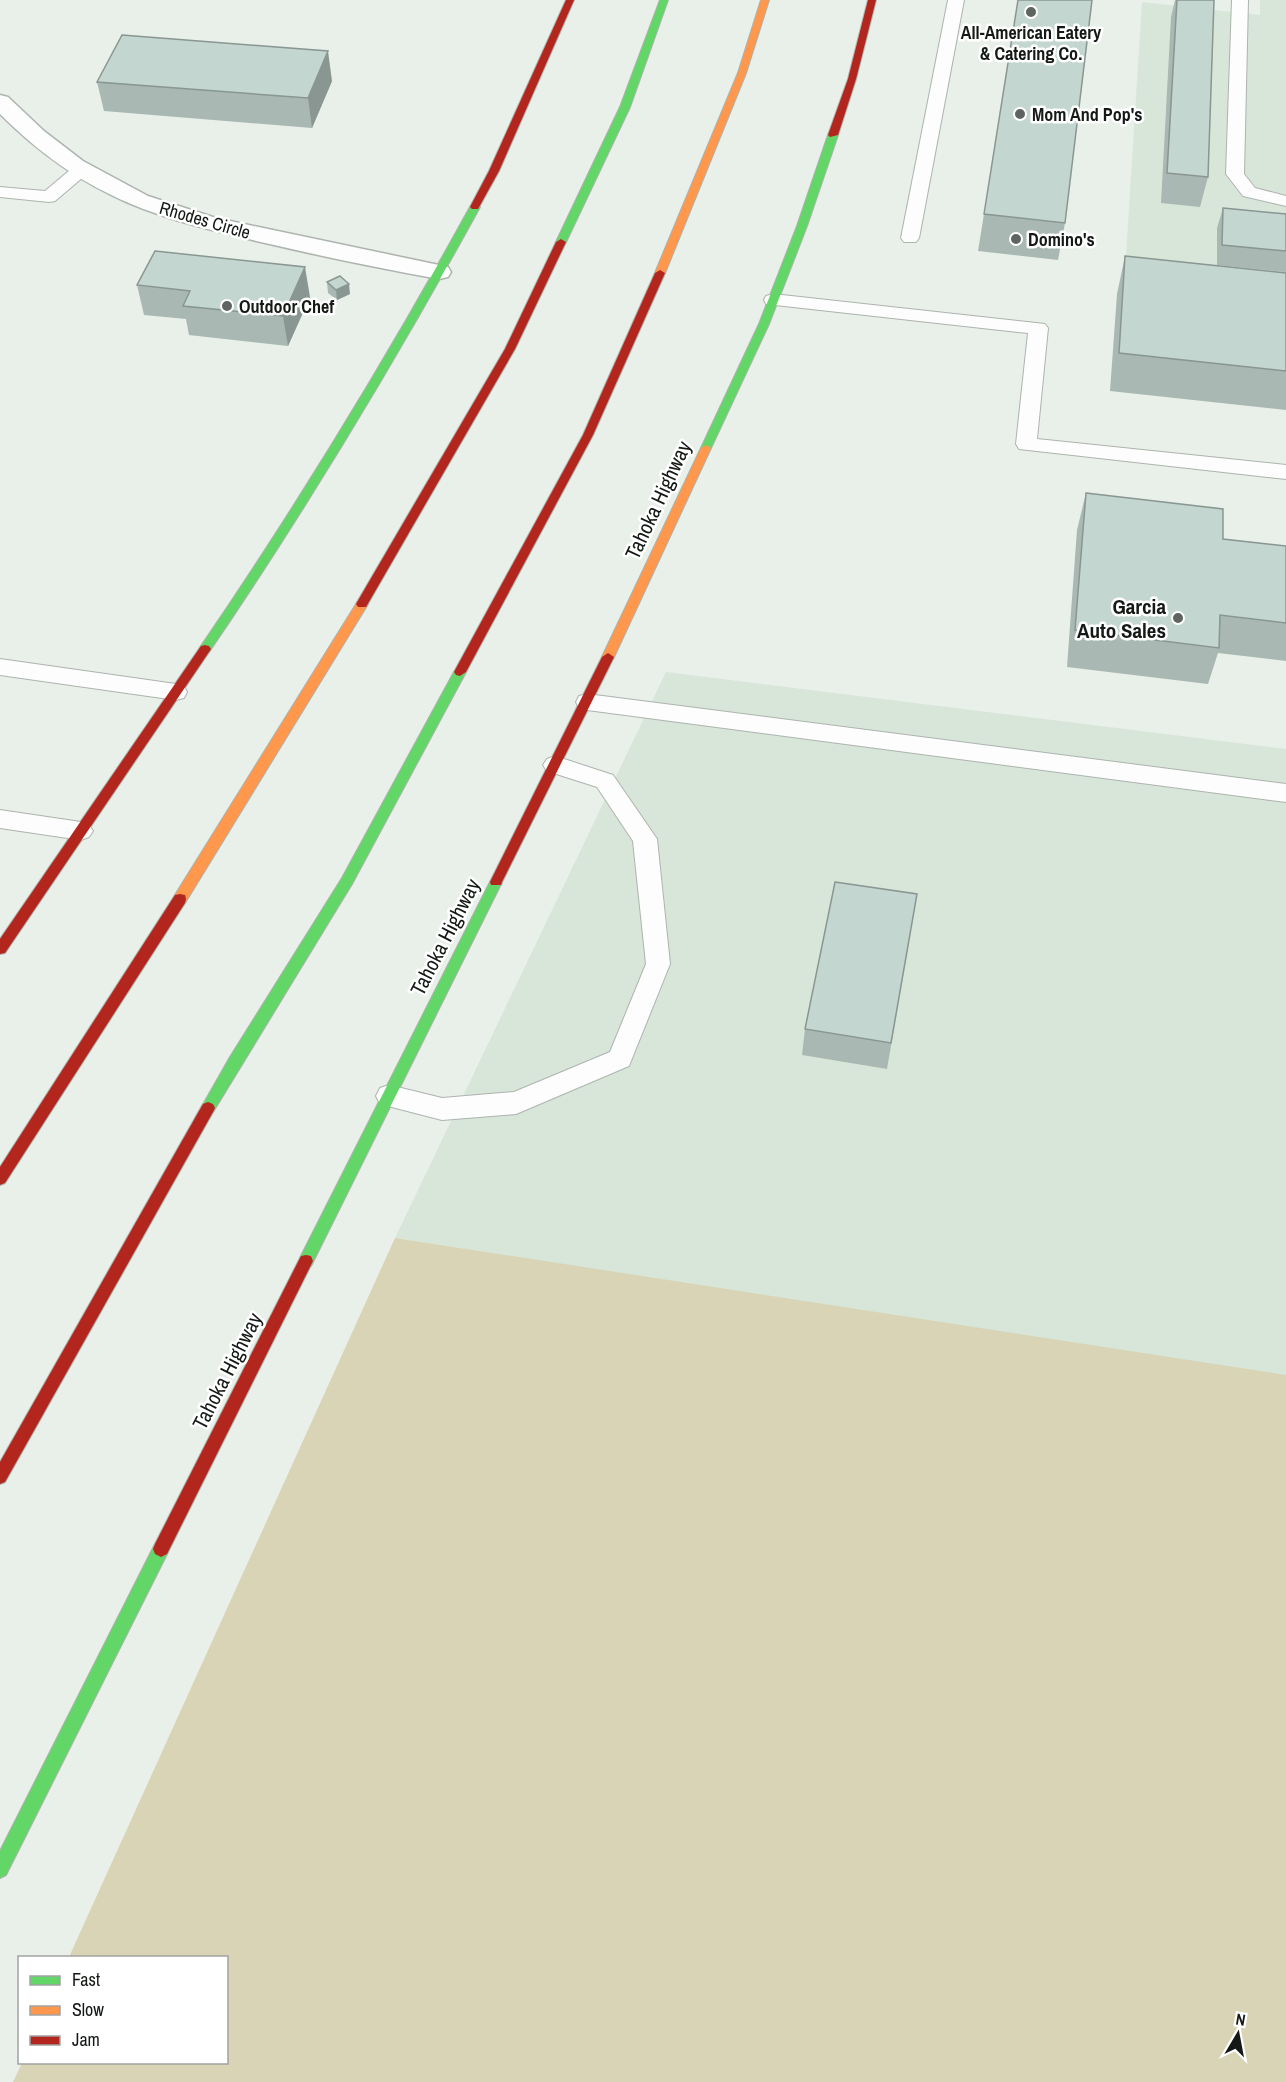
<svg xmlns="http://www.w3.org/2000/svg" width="1286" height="2082" viewBox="0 0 1286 2082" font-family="'Archivo Narrow',sans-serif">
	<rect width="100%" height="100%" fill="#e8f0e9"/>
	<g fill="#d8e6da">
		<path d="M1260 0H1286V303L1124 287 1142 2 1260 15Z"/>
		<path d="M666 672 1286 749V1377L395 1238Z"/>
	</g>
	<path fill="#d8d4b5" d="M395 1238 1286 1375V2082H13L22 2063 226 2062V1958L69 1957Z"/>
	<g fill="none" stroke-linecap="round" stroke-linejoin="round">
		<g stroke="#adb3ae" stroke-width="2">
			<g id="lane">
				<path d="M948 0H964L919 238 916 242H904L901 238Z"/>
				<path d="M1232 0H1248L1244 174 1255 188 1286 196V206L1243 196 1226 174Z"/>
				<path d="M82 164 88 165 91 169 88 173 55 201 49 202 0 197V187L45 191 76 165Z"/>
				<path d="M773 294 1045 324 1048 328 1037 439 1286 465V479L1019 449 1016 444 1028 333 766 304 764 300 766 296Z"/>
				<path d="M0 659 176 684 184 686 187 692 184 698 176 700 0 675Z"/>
				<path d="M587 694 1286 784V802L587 710 579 708 576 702 579 696Z"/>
				<path d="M555 756 613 775 657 839 670 964 629 1066 516 1114 442 1120 380 1104 376 1096 380 1088 389 1085 442 1098 514 1092 610 1052 646 964 633 841 597 787 547 771 543 765 547 759Z"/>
				<path d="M0 810 81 822 89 825 93 831 89 837 81 840 0 828Z"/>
			</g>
		</g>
		<g stroke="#adb3ae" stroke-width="3">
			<path id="street" d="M0 95 8 97 44 131 83 161 148 196 216 218 439 265 448 267 451 272 448 277 439 279C384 269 329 258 274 245 160 219 86 200 0 114Z"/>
		</g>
		<g stroke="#adb3ae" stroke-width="2">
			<g id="fast">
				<path d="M660 0H668L630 107 566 242 558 244 556 242 620 107Z"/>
				<path d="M833 132 838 135 807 226 769 324 711 448 706 451 702 450 701 448 759 324 797 226 828 135Z"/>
				<path d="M475 204 480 207C396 360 307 508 209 652H201L199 649 201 646C298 504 387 358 470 207Z"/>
				<path d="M460 668 466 672 352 884 213 1112 208 1114 203 1112 201 1108 230 1057 342 878 454 672Z"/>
				<path d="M496 877 502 882 311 1266 306 1267 301 1266 299 1261 301 1256 490 882Z"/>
				<path d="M161 1541 167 1544 169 1549 167 1554 6 1875 0 1878V1851L155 1544Z"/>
			</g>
		</g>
		<g stroke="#adb3ae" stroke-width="2">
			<g id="slow">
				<path d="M761 0H769L746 73 665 273 657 275 655 273 738 73Z"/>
				<path d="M706 445 711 448 614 657 612 660H604L602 657 701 448Z"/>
				<path d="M362 600 368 604 185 903H175L174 899 175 895 358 601Z"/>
			</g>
		</g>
		<g stroke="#adb3ae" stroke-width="2">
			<g id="jam">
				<path d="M566 0H574L499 171 478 209H472L470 207 489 171Z"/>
				<path d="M868 0H876L856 79 838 135 830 137 828 135 848 79Z"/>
				<path d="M561 239 566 242 515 349 366 607H358L356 604 505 349 556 242Z"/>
				<path d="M660 270 665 273 593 435 466 672 460 676 456 675 454 672 583 435 655 273Z"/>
				<path d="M205 645 209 646 211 649 209 652 5 953 0 954V939L201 646Z"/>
				<path d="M608 653 614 657 502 882 501 885H491L490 882 602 657Z"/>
				<path d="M180 894 185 895 186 899 185 903 5 1183 0 1185V1167L175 895Z"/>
				<path d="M208 1102 213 1104 215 1108 213 1112 5 1482 0 1484V1462L203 1104Z"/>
				<path d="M306 1255 311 1256 313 1261 167 1554 161 1557 155 1554 153 1549 155 1544 301 1256Z"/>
			</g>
		</g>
		<use href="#lane" fill="#fcfdfc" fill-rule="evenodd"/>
		<use href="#street" fill="#fcfdfc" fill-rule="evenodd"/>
		<use href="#fast" fill="#63d668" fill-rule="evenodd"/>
		<use href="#slow" fill="#ff974d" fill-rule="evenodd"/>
		<use href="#jam" fill="#b3261e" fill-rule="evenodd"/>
	</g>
	<g fill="#a9b8b3">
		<path d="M1175 0H1214L1208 177 1200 207 1161 203 1171 17Z"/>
		<path d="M332 81 312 128 104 111 97 82Z"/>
		<path d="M1223 208 1286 214V272L1217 265V228Z"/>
		<path d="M984 214 1065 223 1058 260 978 251Z"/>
		<path d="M1125 256 1286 273V410L1110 391 1117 294Z"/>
		<path d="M327 282 350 294 337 300 328 293Z"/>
		<path d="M137 285 310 297 288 346 189 335 186 319 144 315Z"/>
		<path d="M1086 493 1223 539 1286 546V661L1218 653 1208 684 1067 667 1077 530Z"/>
		<path d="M917 894 887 1069 802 1055 805 1029Z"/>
	</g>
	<g fill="#899692">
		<path d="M328 51 332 81 312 128 308 98Z"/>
		<path d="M305 267 310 297 288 346 283 316Z"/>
		<path d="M349 284 350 294 337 300 336 290Z"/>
	</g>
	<g fill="#c4d6d0" stroke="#899692" stroke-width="1.5">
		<path d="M1018 0H1092L1065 223 984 214Z"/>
		<path d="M1177 0H1214L1208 177 1167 173Z"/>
		<path d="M122 35 328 51 308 98 97 82Z"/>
		<path d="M1223 208 1286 214V251L1222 245Z"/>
		<path d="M155 251 305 267 283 316 183 306 190 291 137 285Z"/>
		<path d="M1125 256 1286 273V371L1119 353Z"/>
		<path d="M340 276 349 284 336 290 327 282Z"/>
		<path d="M1086 493 1223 509V539L1286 546V623L1220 615 1219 648 1075 630Z"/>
		<path d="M835 882 917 894 891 1043 805 1029Z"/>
	</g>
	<g fill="#5e645f" stroke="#fff" stroke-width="2">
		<circle cx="1031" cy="12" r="6"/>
		<circle cx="1020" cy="114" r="6"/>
		<circle cx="1016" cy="239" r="6"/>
		<circle cx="227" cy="306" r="6"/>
		<circle cx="1178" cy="618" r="6"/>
	</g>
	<g text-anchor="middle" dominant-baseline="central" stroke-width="5" stroke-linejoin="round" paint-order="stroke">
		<g font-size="18" font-weight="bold" fill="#141915" stroke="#fff" text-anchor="start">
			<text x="1031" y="32" text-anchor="middle">All-American Eatery<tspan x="1031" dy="21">&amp; Catering Co.</tspan></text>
			<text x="1032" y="114">Mom And Pop's</text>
			<text x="1028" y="239">Domino's</text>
			<text x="239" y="306">Outdoor Chef</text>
		</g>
		<g font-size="18" fill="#141915" stroke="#fff">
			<text transform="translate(205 220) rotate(16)">Rhodes Circle</text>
		</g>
		<g font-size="21" fill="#141915" stroke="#fff">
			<text transform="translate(658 500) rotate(-65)">Tahoka Highway</text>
			<text transform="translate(445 937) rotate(-63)">Tahoka Highway</text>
			<text transform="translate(227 1371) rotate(-63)">Tahoka Highway</text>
		</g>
		<g font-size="21" font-weight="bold" fill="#141915" stroke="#fff" text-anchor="end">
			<text x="1166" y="606">Garcia<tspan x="1166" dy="24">Auto Sales</tspan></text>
		</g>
	</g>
	<rect x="18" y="1956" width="210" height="108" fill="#ffffff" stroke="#a1a3a1" stroke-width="1.5"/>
	<rect x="30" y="1976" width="30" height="9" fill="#63d668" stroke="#a1a3a1" stroke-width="1.5"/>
	<text x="72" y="1986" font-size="18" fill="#141915">Fast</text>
	<rect x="30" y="2006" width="30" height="9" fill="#ff974d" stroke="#a1a3a1" stroke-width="1.5"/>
	<text x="72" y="2016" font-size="18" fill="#141915">Slow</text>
	<rect x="30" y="2036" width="30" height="9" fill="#b3261e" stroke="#a1a3a1" stroke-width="1.5"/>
	<text x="72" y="2046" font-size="18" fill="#141915">Jam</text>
	<g transform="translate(1238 2034) rotate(10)" stroke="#ffffff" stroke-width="4.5" paint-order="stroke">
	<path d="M0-4.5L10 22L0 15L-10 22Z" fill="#141915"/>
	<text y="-9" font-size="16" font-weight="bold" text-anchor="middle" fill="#141915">N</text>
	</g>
</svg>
